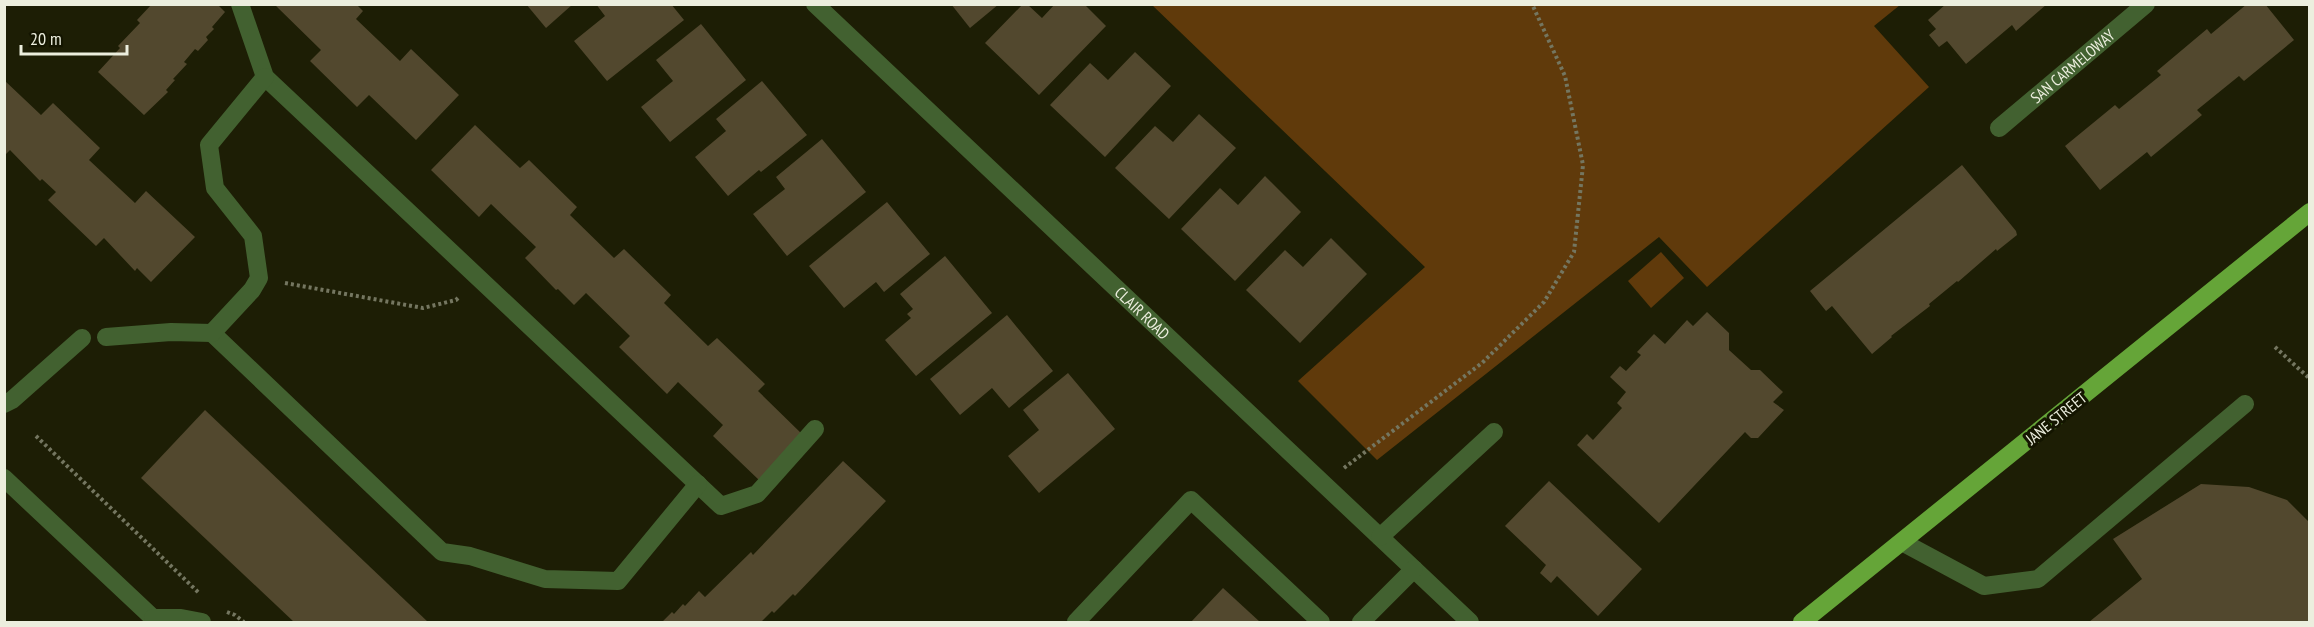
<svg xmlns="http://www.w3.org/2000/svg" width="2314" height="627" viewBox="0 0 2314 627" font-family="'PT Sans Narrow',sans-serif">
	<rect width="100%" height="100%" fill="#1d1e05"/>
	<g fill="#603a0b">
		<path d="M1152 5H1900L1874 26 1929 87 1707 287 1659 237 1377 460 1298 381 1425 267Z"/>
		<path d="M1661 252 1684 278 1651 308 1628 281Z"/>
	</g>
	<g fill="#52482e">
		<path d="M152 4H217L225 12 212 27 214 29 206 37 208 40 198 51 195 49 184 62 187 64 173 79 175 80 166 90 168 92 144 115 98 72 120 48 118 46 140 23 137 20Z"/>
		<path d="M274 4H356L363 11 356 19 400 61 411 49 459 95 416 140 369 95 357 107 310 61 321 50Z"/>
		<path d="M526 4H573L546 28Z"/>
		<path d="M596 4H671L684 20 607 81 574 41 605 16Z"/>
		<path d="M951 4H999L970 28Z"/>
		<path d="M1055 4H1084L1106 26 1039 95 985 43 1022 5H1028L1042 18Z"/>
		<path d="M1946 4H2047L2016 31 2012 25 1966 64 1947 41 1939 47 1929 35 1936 29 1928 20Z"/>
		<path d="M2247 4H2265L2294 40 2244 81 2239 76 2197 110 2202 115 2151 157 2147 152 2100 190 2065 146 2115 105 2119 109 2161 75 2157 71 2207 29 2211 34Z"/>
		<path d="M701 24 746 80 670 142 641 107 673 81 656 60Z"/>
		<path d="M1135 52 1171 86 1105 157 1050 105 1090 63 1108 80Z"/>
		<path d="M4 80 41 115 53 103 100 148 89 160 135 203 146 191 195 237 151 282 137 268 135 271 104 238 96 246 48 200 56 192 42 179 40 181 10 150 4 156Z"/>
		<path d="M762 81 807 135 761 172 759 170 728 196 695 157 726 131 716 119Z"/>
		<path d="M1199 114 1236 148 1169 219 1115 168 1155 126 1173 142Z"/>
		<path d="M475 125 520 168 529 160 577 207 570 215 614 258 624 249 671 295 664 303 708 346 717 338 765 384 758 391 804 436 760 481 713 436 723 425 678 382 667 394 619 347 630 336 586 293 574 305 558 289 556 290 525 258 536 247 491 204 479 217 431 170Z"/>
		<path d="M822 139 866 192 787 256 753 214 785 189 776 177Z"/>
		<path d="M1962 165 2016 231 2017 235 1997 251 1996 249 1958 282 1957 281 1929 304 1930 306 1891 336 1892 337 1872 354 1832 306 1826 311 1810 291Z"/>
		<path d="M1265 176 1301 212 1235 281 1181 229 1220 188 1238 205Z"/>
		<path d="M887 202 930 254 884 292 876 282 844 308 809 266Z"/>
		<path d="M1331 238 1367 274 1300 343 1246 290 1285 250 1303 267Z"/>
		<path d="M945 256 992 313 916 376 885 340 911 318 907 314 913 309 900 294Z"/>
		<path d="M1707 312 1729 333V350L1751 370H1760L1783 392 1773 402 1784 410 1758 438H1751L1745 432 1659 523 1577 445 1587 434 1593 440 1622 408 1617 403 1626 392 1610 377 1620 366 1626 371 1641 355 1637 352 1654 334 1665 344 1687 320 1693 326Z"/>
		<path d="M1007 315 1053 371 1009 408 992 388 960 415 930 379Z"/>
		<path d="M1068 373 1115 429 1039 493 1008 456 1039 430 1023 410Z"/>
		<path d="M205 410 428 622H294L141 478Z"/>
		<path d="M843 461 886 501 795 596 793 594 774 613 772 611 761 622 663 621 672 612 674 614 683 604 685 606 699 591 705 597 751 552 753 555Z"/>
		<path d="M1549 481 1642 569 1598 616 1557 576 1551 583 1540 573 1546 565 1505 526Z"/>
		<path d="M2201 484 2249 487 2287 500 2310 523V622H2089L2142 579 2113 539Z"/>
		<path d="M1223 588 1260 622H1191Z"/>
	</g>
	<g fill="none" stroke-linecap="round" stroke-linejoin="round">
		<g stroke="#747660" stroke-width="4" stroke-dasharray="3 3" stroke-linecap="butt">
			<path d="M285 283 423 308 456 300 459 297"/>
			<path d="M2275 347 2310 379"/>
			<path d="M36 436 199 593"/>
			<path d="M1344 468 1482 363 1544 302 1574 252 1583 165 1565 76 1532 4"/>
			<path d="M227 612 235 615 244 622"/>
		</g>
		<g stroke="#426130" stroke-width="18">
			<path d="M240 4 265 77 721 506 757 494 815 429"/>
			<path id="s1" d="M815 4 1470 622"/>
			<path id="s2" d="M1999 128 2146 4"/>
			<path d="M212 333 442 552 470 556 545 579 618 581 698 484"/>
			<path d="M106 337 171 332 212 333 252 290 259 278 253 236 215 188 209 145 265 77"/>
			<path d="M4 404 12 400 82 338"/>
			<path d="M4 478 153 618V622"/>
			<path d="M1380 537 1494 432"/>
			<path d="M1902 542 1984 586 2038 579 2245 404"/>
			<path d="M153 618H181L202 622"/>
			<path d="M1076 622 1191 500 1321 622"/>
			<path d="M1361 622 1414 569"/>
		</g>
		<path stroke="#65a538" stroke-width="18" d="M1802 622 2310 212"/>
	</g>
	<g text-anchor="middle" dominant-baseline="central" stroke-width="6" stroke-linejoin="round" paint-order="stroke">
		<g font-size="16" fill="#eceede" stroke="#141500">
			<text stroke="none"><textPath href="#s2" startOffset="96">SAN CARMELOWAY</textPath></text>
			<text stroke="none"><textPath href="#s1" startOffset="450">CLAIR ROAD</textPath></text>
			<text transform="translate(2056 418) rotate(-39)">JANE STREET</text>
		</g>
	</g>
	<rect width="2314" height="627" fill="none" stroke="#eceede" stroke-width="12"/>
	<path d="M21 45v9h106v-9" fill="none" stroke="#eceede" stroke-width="3"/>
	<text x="30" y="45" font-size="18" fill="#eceede" stroke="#141500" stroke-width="4.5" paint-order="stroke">20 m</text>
</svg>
